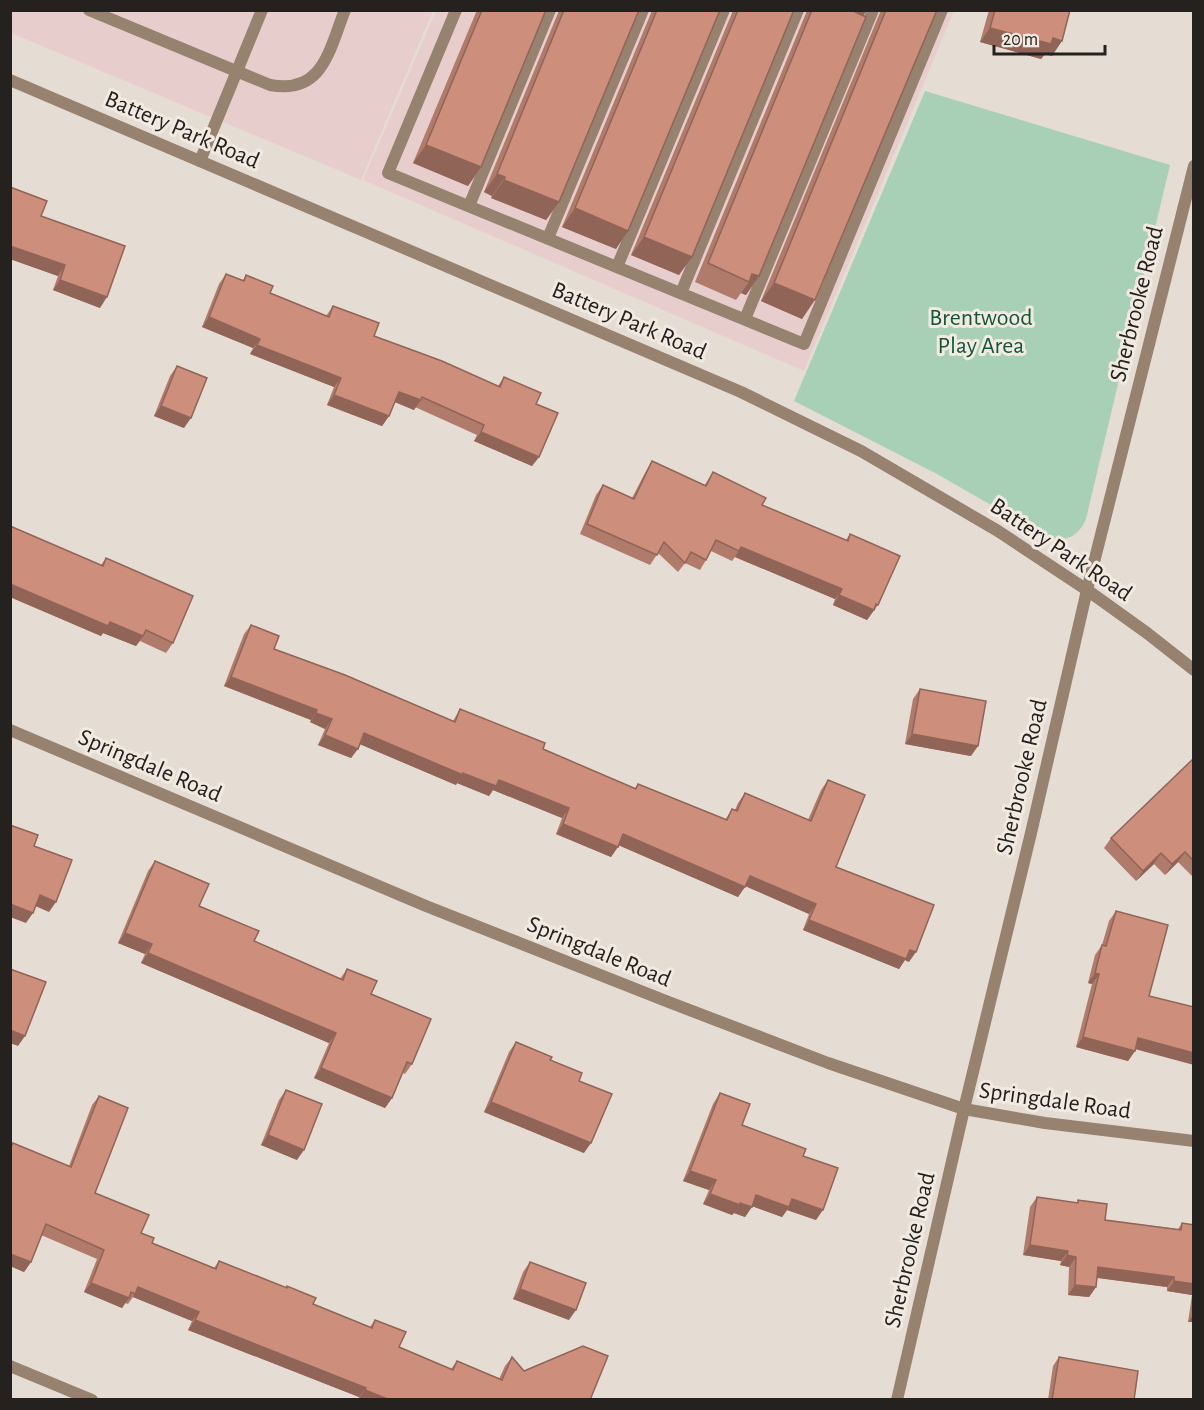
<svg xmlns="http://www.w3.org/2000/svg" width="1204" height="1410" viewBox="0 0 1204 1410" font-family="'Alegreya Sans',sans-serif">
	<rect width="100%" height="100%" fill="#e5ddd4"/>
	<g fill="#e8cdcd">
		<path d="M10 11H433L361 180 11 33Z"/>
		<path d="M436 11H954L804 371 363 180Z"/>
	</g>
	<path fill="#a7d0b7" d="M925 91 1170 165 1086 519C1078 538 1064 543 1045 536L937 474 794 401Z"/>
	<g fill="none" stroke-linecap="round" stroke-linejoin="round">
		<g stroke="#96826f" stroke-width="12">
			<path d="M89 10 270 85C323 95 329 50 345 10"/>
			<path d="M456 10 388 173 804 344 942 10"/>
			<path d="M200 161 262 10"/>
			<path d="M469 206 550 10"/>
			<path d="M548 238 643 10"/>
			<path d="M617 267 724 10"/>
			<path d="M681 293 798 10"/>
			<path d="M745 319 873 10"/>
		</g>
		<g stroke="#96826f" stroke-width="12">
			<path d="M10 80 741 392 861 451 998 531 1087 590 1147 633 1194 670"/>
			<path d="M10 730 426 906 666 1001 828 1063 964 1109 1045 1123 1194 1141"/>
			<path d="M10 1366 92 1400"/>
			<path d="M897 1400 964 1109 1031 833 1087 590 1194 166"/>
		</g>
	</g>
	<g fill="#b07b6b">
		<path d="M477 10H546L481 167 468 186 413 163Z"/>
		<path d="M558 10H639L559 202 546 220 491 198 492 196 484 192 558 13Z"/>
		<path d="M651 10H720L616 249 562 227 651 13Z"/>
		<path d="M732 10H794L679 275 631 255 732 13Z"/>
		<path d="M806 10H867L863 16 759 276 746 295 741 293 736 300 695 282 806 13Z"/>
		<path d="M881 10H937L802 319 761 301Z"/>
		<path d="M989 10H1070L1052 56 1045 54 1041 59 980 42Z"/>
		<path d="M10 187 41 216 100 308 53 290 58 276 10 259Z"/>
		<path d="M226 274 243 280 246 275 270 293 326 316 333 306 374 336 498 386 504 377 536 404 539 457 532 466 474 441 477 435 415 407 414 410 395 402 389 416 382 426 327 405 334 387 250 354 253 348 202 327 219 284Z"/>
		<path d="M177 366 184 428 154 416 170 376Z"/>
		<path d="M652 461 704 486 713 472 762 505 846 540 850 534 878 605 867 620 833 605 835 599 735 557 732 561 711 551 706 560 700 570 685 563 678 572 658 553 650 565 580 534 596 495 603 485 632 498 646 471Z"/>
		<path d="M10 526 101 565 106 558 173 643 166 653 140 641 136 646 103 633 101 636 10 597Z"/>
		<path d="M251 625 274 649 453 721 460 709 543 749 635 788 638 784 725 820 732 809 735 810 738 803 745 793 808 820 821 790 828 780 836 867 909 962 905 960 899 969 803 930 809 914 745 886 738 897 618 845 611 857 556 834 562 818 493 790 489 796 457 783 456 785 360 744 351 758 318 745 325 729 310 722 311 720 224 686 244 634Z"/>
		<path d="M920 689 971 756 905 744 913 699Z"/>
		<path d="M1194 760V878L1178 862 1165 875 1154 864 1136 881 1104 848 1111 838Z"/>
		<path d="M155 861 199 906 254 941 340 979 347 969 371 994 412 1064 405 1074 403 1073 392 1098 385 1108 314 1078 329 1043 141 963 145 954 118 943 148 871Z"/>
		<path d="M1116 911 1136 1049 1128 1061 1076 1047 1092 984 1088 983 1095 955 1102 945 1109 921Z"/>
		<path d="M516 1042 550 1060 579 1081 584 1153 484 1112 509 1052Z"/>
		<path d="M286 1090 297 1160 261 1145 279 1100Z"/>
		<path d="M720 1093 742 1125 803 1156 816 1220 787 1210 782 1217 752 1206 745 1217 734 1213 732 1215 703 1204 709 1190 683 1181 713 1104Z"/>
		<path d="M99 1096 95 1193 152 1243 214 1268 219 1261 313 1304 370 1327 375 1320 399 1347 451 1369 457 1361 499 1379 505 1366 512 1357 524 1371 590 1400H358L359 1397 188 1330 192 1321 133 1297 128 1304 125 1303 122 1308 84 1292 97 1259 41 1235 31 1262 24 1272 10 1266V1146L13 1143 69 1166 92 1105Z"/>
		<path d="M1037 1197 1076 1203 1078 1200 1105 1220 1178 1229 1182 1223 1194 1225V1322H1188L1192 1295 1167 1291V1287L1097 1278 1096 1287 1089 1297 1068 1295 1069 1267 1060 1265 1061 1261 1023 1255 1030 1207Z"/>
		<path d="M530 1262 569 1320 513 1299 523 1272Z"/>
		<path d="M1059 1357 1134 1400H1048L1053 1366Z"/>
	</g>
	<g fill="#906457">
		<path d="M837 10H867L860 20Z"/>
		<path d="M990 28 1053 38 1062 41 1052 56 1045 54 1041 59 980 42Z"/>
		<path d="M426 145 481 167 468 186 413 163Z"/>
		<path d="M497 174 505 177 492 196 484 192Z"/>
		<path d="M504 180 559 202 546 220 491 198Z"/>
		<path d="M575 208 628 231 616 249 562 227Z"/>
		<path d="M644 237 692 257 679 275 631 255Z"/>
		<path d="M10 246 65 265 58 276 10 259Z"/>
		<path d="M752 274 759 276 746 295 741 293 749 282Z"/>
		<path d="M60 280 107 297 100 308 53 290Z"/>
		<path d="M774 283 815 300 802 319 761 301Z"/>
		<path d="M209 317 260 339 253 348 202 327Z"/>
		<path d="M257 345 341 378 334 387 250 354Z"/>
		<path d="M399 392 421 400 414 410 392 401Z"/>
		<path d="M334 395 389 416 382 426 327 405Z"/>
		<path d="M161 406 191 418 184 428 154 416Z"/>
		<path d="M481 432 539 457 532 466 474 441Z"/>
		<path d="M741 547 842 589 835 599 735 557Z"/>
		<path d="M10 584 110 622 143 636 136 646 103 633 101 636 10 597Z"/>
		<path d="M839 595 874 610 867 620 833 605Z"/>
		<path d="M231 677 317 710 311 720 224 686Z"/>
		<path d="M316 713 332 719 325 729 310 722Z"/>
		<path d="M364 733 463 773 499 780 569 808 562 818 493 790 489 796 457 783 456 785 357 743Z"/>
		<path d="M912 734 978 746 971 756 905 744Z"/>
		<path d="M325 735 358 749 351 758 318 745Z"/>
		<path d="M563 824 618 847 611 857 556 834Z"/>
		<path d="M623 834 745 887 738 897 616 844Z"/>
		<path d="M1185 852 1178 862 1165 875 1172 864Z"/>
		<path d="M1161 853 1154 864 1136 881 1143 871Z"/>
		<path d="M750 876 816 904 809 914 743 885Z"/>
		<path d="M40 895 56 902 49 912 33 905Z"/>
		<path d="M10 904 33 913 26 923 10 917Z"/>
		<path d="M809 920 916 952 909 962 905 960 899 969 803 930Z"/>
		<path d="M125 933 152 944 145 954 118 943Z"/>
		<path d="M148 953 336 1033 329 1043 141 963Z"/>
		<path d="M1095 973 1099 974 1092 984 1088 983Z"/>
		<path d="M10 1030 25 1036 18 1046 10 1043Z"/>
		<path d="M1083 1037 1135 1051 1128 1061 1076 1047Z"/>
		<path d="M1138 1038 1194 1053V1065L1131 1048Z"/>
		<path d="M321 1068 392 1098 385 1108 314 1078Z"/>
		<path d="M491 1102 591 1143 584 1153 484 1112Z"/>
		<path d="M268 1135 304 1150 297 1160 261 1145Z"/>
		<path d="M690 1171 716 1180 709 1190 683 1181Z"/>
		<path d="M710 1194 752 1207 745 1217 734 1213 732 1215 703 1204Z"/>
		<path d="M756 1195 792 1199 823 1210 816 1220 787 1210 782 1217 749 1205Z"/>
		<path d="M1030 1245 1068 1251 1061 1261 1023 1255Z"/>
		<path d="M10 1254 31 1262 24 1272 10 1266Z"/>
		<path d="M1067 1255 1076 1257 1069 1267 1060 1265Z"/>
		<path d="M1098 1267 1174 1277 1167 1287 1091 1277Z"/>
		<path d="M1174 1281 1194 1284V1293L1192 1295 1167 1291Z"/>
		<path d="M91 1283 129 1298 122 1308 84 1292Z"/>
		<path d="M1075 1285 1096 1287 1089 1297 1068 1295Z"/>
		<path d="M138 1287 199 1312 192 1321 133 1297Z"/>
		<path d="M520 1289 576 1310 569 1320 513 1299Z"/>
		<path d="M1194 1314V1322H1188Z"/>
		<path d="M195 1320 366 1388 359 1397 188 1330Z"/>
		<path d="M365 1390 390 1400H358Z"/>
	</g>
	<g fill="#cd8f7c" stroke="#906457" stroke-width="1.5">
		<path d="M482 10H546L481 167 426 145Z"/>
		<path d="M564 10H639L559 202 504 180 505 177 497 174Z"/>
		<path d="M657 10H720L628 231 575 208Z"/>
		<path d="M738 10H794L692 257 644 237Z"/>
		<path d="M812 10H851L866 17 759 276 752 274 749 282 708 263Z"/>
		<path d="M886 10H937L815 300 774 283Z"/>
		<path d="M995 10H1070L1062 41 1053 38 1051 44 990 28Z"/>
		<path d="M10 187 47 201 41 216 125 246 107 297 60 280 65 265 10 246Z"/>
		<path d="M226 274 244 281 246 275 273 286 270 293 329 317 333 306 379 323 374 336 442 361 500 387 504 377 541 393 536 404 558 413 539 457 481 432 484 425 422 397 421 400 399 392 389 416 334 395 341 378 257 345 260 339 209 317Z"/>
		<path d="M177 366 207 378 191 418 161 406Z"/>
		<path d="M652 461 706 486 713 472 766 498 762 505 848 541 850 534 900 556 878 605 876 604 874 610 839 595 842 589 741 547 739 551 716 540 706 560 691 552 685 563 664 542 657 555 587 524 603 485 634 499Z"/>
		<path d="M10 526 103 566 106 558 193 596 173 643 146 630 143 636 110 622 108 626 10 584Z"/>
		<path d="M251 625 279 636 274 649 345 675 455 722 460 709 545 743 543 749 636 789 638 784 727 820 732 809 737 811 745 793 811 821 828 780 865 795 836 867 934 905 916 952 910 950 906 959 809 920 816 904 750 876 745 887 623 834 618 847 563 824 569 808 499 780 496 786 463 773V775L364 733 358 749 325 735 332 719 316 713 317 710 231 677Z"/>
		<path d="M920 689 986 701 978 746 912 734Z"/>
		<path d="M1193 759 1194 760V861L1185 852 1172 864 1161 853 1143 871 1111 838Z"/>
		<path d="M10 825 38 835 34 846 72 860 56 902 40 895 33 913 10 904Z"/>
		<path d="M155 861 209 884 199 906 259 931 254 941 343 980 347 969 377 981 371 994 431 1019 412 1064 407 1062 392 1098 321 1068 336 1033 148 953 152 944 125 933Z"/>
		<path d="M1116 911 1168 925 1149 996 1194 1007V1053L1138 1038 1135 1051 1083 1037 1099 974 1095 973 1102 945 1106 946Z"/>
		<path d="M10 969 46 982 25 1036 10 1030Z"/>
		<path d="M516 1042 552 1057 550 1060 582 1073 579 1081 612 1094 591 1143 491 1102Z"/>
		<path d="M286 1090 322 1104 304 1150 268 1135Z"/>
		<path d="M720 1093 750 1104 742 1125 806 1149 803 1156 838 1168 823 1210 792 1199 789 1207 756 1195 752 1207 740 1203V1205L710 1194 716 1180 690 1171Z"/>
		<path d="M99 1096 128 1108 95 1193 149 1215 141 1233 154 1238 152 1243 216 1269 219 1261 287 1288V1286L316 1298 313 1304 372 1328 375 1320 406 1332 399 1347 453 1370 457 1361 502 1380 512 1357 524 1371 583 1346 608 1356 590 1400H390L365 1390 366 1388 195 1320 199 1312 138 1287 135 1294 131 1292 129 1298 91 1283 104 1250 46 1224 31 1262 10 1254V1149L13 1143 71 1167Z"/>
		<path d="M1037 1197 1078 1203V1200L1107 1204 1105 1220 1181 1230 1182 1223 1194 1225V1284L1174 1281V1277L1098 1267 1096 1287 1075 1285 1076 1257 1067 1255 1068 1251 1030 1245Z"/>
		<path d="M530 1262 586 1283 576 1310 520 1289Z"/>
		<path d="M1059 1357 1138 1371 1134 1400H1052Z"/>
	</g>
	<g text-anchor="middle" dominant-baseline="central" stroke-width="6" stroke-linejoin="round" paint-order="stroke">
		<g font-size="24" fill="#24211e" stroke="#f2eae1">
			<text transform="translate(182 130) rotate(23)">Battery Park Road</text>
			<text transform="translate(1137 304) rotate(-76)">Sherbrooke Road</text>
			<text transform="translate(629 321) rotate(23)">Battery Park Road</text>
			<text transform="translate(1061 550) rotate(34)">Battery Park Road</text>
			<text transform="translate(150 766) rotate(23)">Springdale Road</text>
			<text transform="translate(1022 777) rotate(-77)">Sherbrooke Road</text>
			<text transform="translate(599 952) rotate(22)">Springdale Road</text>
			<text transform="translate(1055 1101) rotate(8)">Springdale Road</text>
			<text transform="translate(910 1250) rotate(-77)">Sherbrooke Road</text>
		</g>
		<g font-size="24" fill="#0e5938" stroke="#f2eae1">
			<text x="981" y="318">Brentwood<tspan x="981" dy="28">Play Area</tspan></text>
		</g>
	</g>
	<rect width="1204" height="1410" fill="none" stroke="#24211e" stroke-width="24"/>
	<path d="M994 45v9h111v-9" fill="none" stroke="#24211e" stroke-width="3"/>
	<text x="1003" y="45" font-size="18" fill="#24211e" stroke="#f2eae1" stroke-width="4.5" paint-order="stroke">20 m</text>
</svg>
